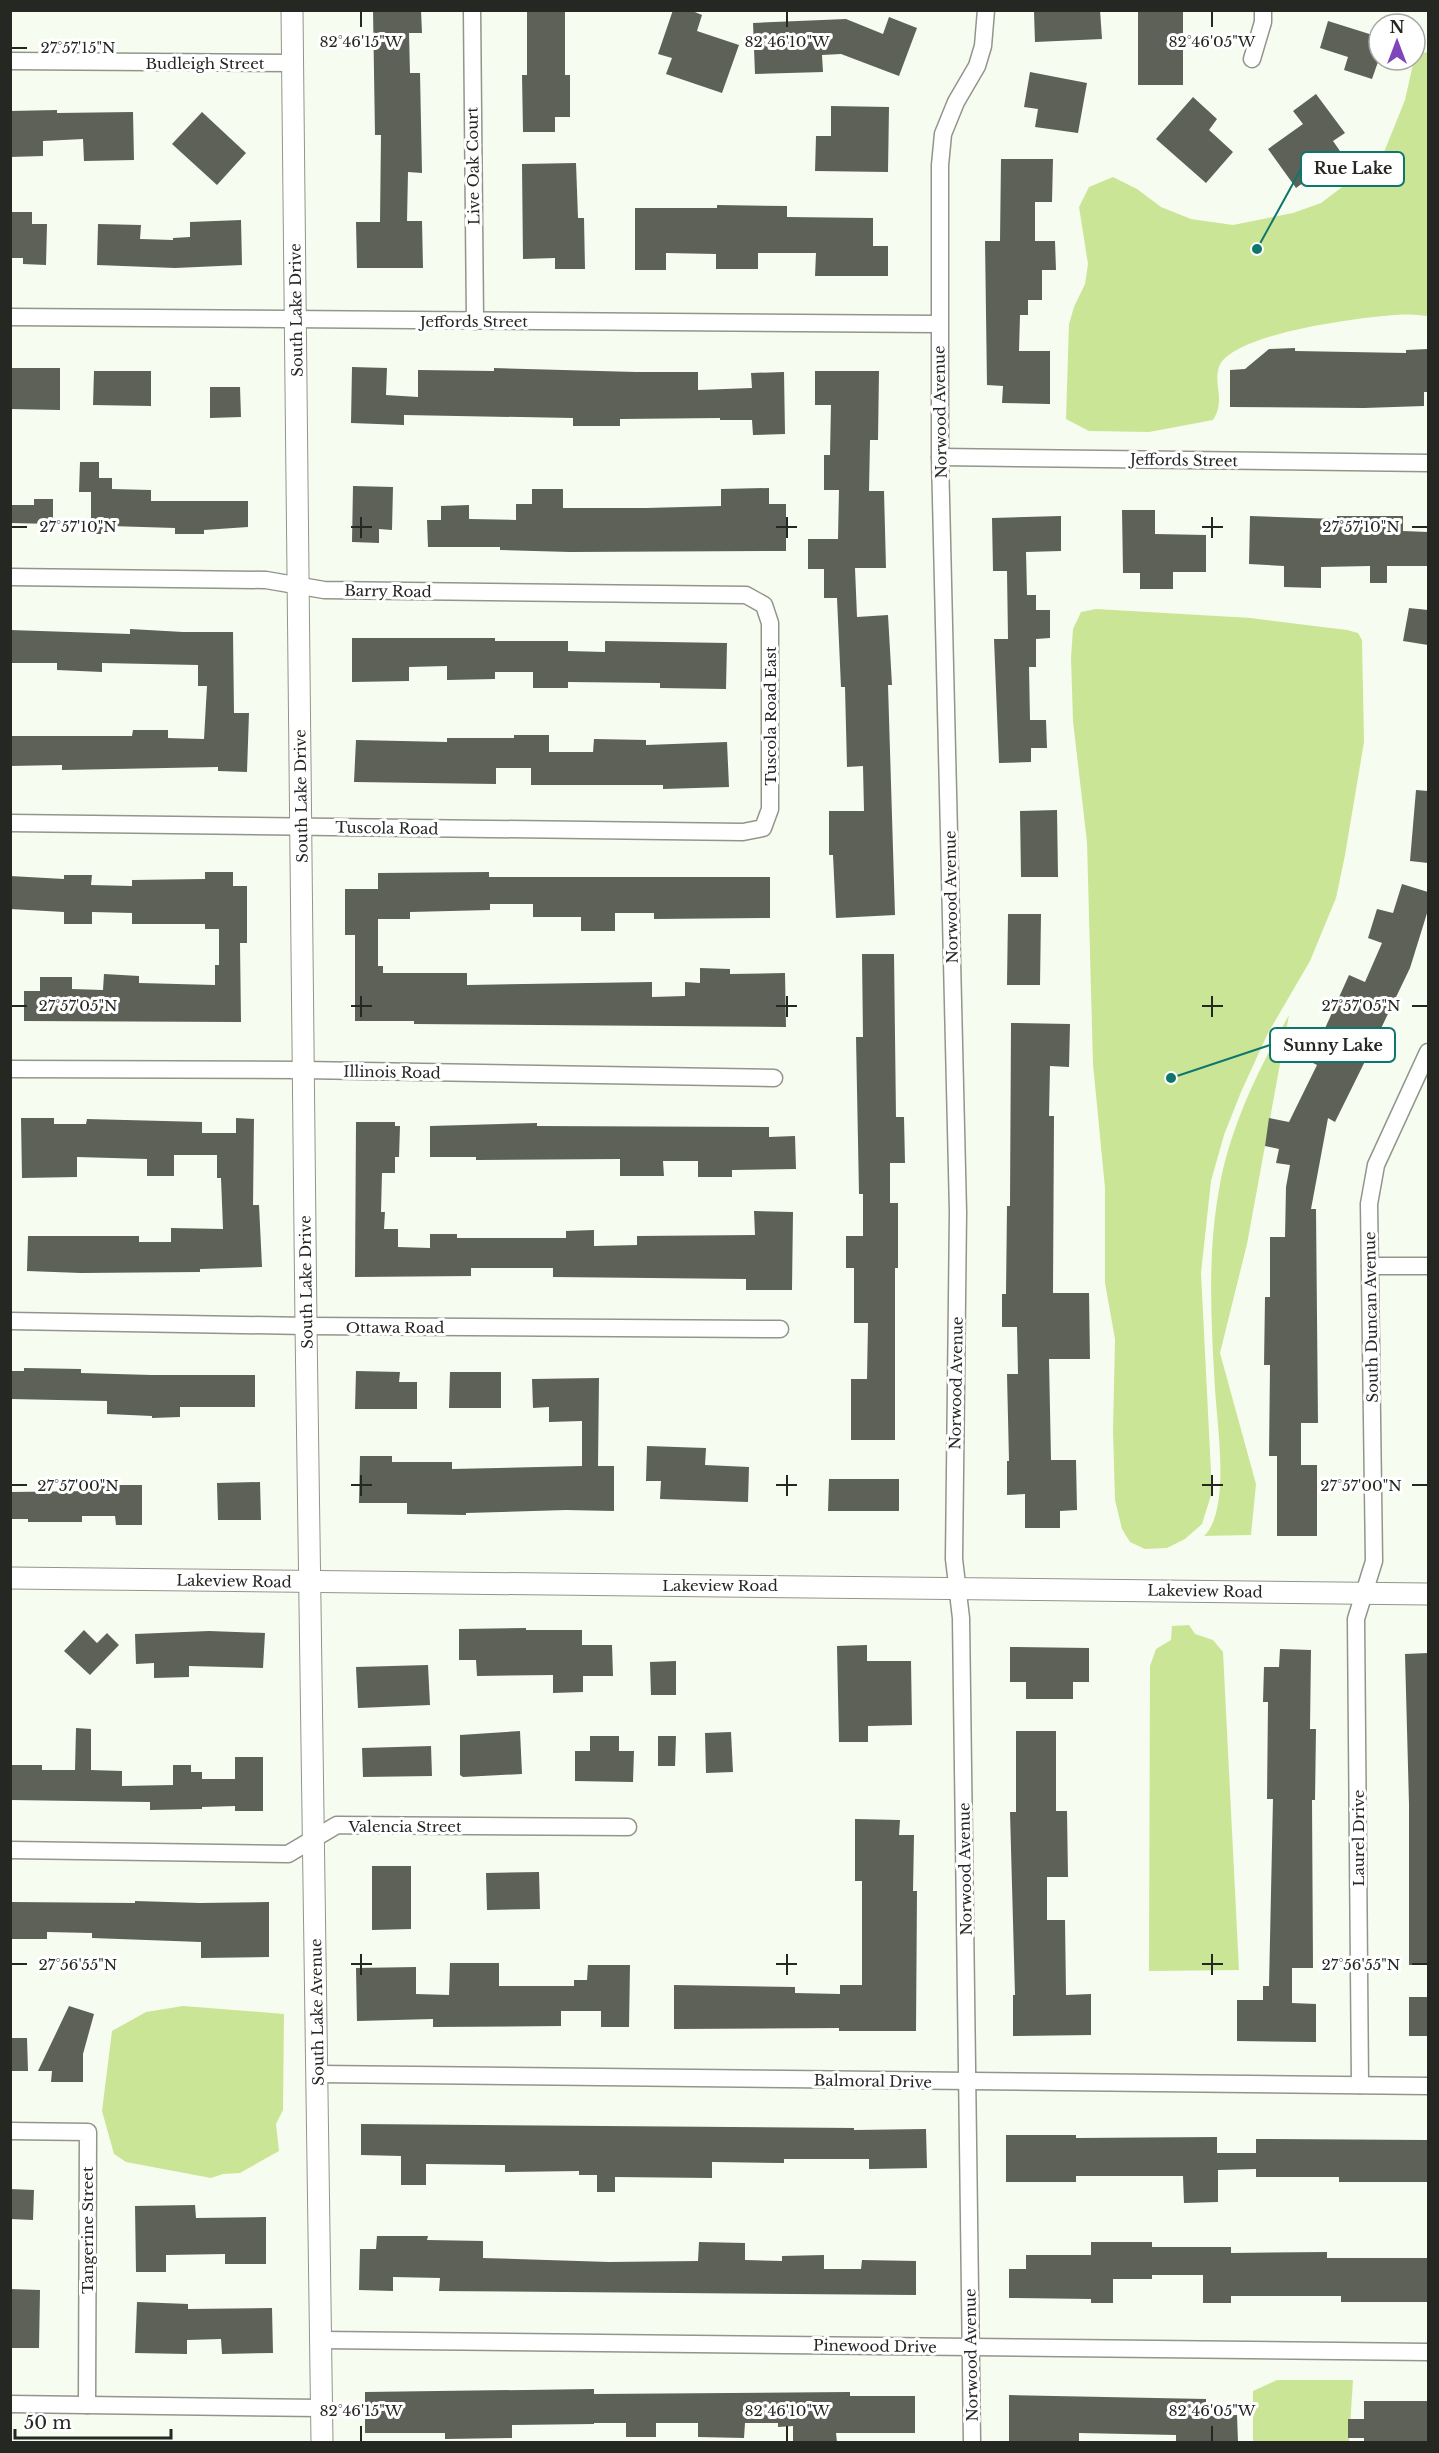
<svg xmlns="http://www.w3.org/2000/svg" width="1439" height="2453" viewBox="0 0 1439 2453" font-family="'Libre Baskerville',serif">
	<rect width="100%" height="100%" fill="#f7fcf0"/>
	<g fill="#cbe596">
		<path d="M1428 52V316C1418 315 1407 314 1396 315 1363 317 1231 333 1219 367 1213 385 1226 400 1213 420L1149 432 1089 431 1066 419 1069 324 1074 307 1085 284 1088 264 1079 207 1089 187 1113 177 1137 189 1161 207 1191 219 1233 225 1293 213 1321 203 1382 157 1405 100 1413 64 1422 53Z"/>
		<path d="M1096 609 1251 618 1347 630 1358 633 1362 640 1364 742 1345 855 1336 898 1310 961 1268 1033 1241 1092 1224 1135 1211 1181 1201 1273 1212 1492 1202 1524 1185 1539 1167 1548 1145 1549 1130 1542 1122 1529 1115 1500 1113 1431 1115 1339 1105 1283V1188L1093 1064 1087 842 1073 721 1071 658 1073 629 1081 612Z"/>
		<path d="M1289 1015 1247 1244 1220 1353 1256 1484 1251 1535 1204 1536C1231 1511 1217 1424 1215 1389 1211 1320 1207 1252 1220 1184 1231 1125 1260 1066 1289 1015Z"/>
		<path d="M1189 1625 1195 1634 1213 1640 1223 1652 1239 1970 1149 1971 1150 1666 1156 1649 1171 1640 1172 1626Z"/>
		<path d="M183 2006 284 2014 283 2110 276 2124 279 2151 240 2173 223 2174 211 2178 126 2162 114 2154 102 2111 112 2031 146 2012Z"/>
		<path d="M1277 2380H1353L1349 2442H1253V2391Z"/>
	</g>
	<g fill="#5d6157">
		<path d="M373 10H421L422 33H409L410 73H420L422 173 408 172 407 221H422L423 268H357L356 222H380L381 135H375Z"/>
		<path d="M527 10H565V75H570V117H555V132H523L522 75H527Z"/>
		<path d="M673 10H690L702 15 697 31 739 45 722 93 666 74 672 58 658 54Z"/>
		<path d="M1050 10H1100L1102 39 1035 42 1034 12Z"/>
		<rect x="1138" y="11" width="45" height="74"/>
		<path d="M889 17 917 28 899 76 841 54 822 55 823 72 755 74 753 23 846 19 883 34Z"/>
		<path d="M1328 21 1379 37V59L1372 79 1344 70 1348 57 1320 48Z"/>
		<path d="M1030 72 1087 83 1078 133 1035 127 1038 109 1024 107Z"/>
		<path d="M1316 94 1345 133 1333 141 1342 154 1296 188 1268 149 1303 124 1293 111Z"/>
		<path d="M1193 97 1217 119 1209 130 1233 152 1206 183 1156 139Z"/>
		<path d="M831 106 889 107 888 172 815 171 816 136H831Z"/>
		<path d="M57 110V113L133 112 134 160 84 161 83 139 43 141V156L10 157V111Z"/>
		<path d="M202 112 246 153 217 185 172 144Z"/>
		<path d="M1001 159H1053L1052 202H1035V241H1055L1056 270H1042V300H1028V315H1020L1019 351H1050V404L1002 403 1003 386 987 385 985 241H1000Z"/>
		<path d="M576 163 578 218H584L585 269H555V258L523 259 522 164Z"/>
		<path d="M717 205 787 206V217L873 218V246H888V276H815L816 253H758V269H716V254L666 253V270H635V208H717Z"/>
		<path d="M10 212H32V224H47L46 265 23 264V258H10Z"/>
		<path d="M241 220 242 265 175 268 97 265 98 224 141 225 140 239 173 240V238L190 237V222Z"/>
		<path d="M1295 348V351L1406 353V350L1428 349V392H1424V406L1364 408 1230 407V370L1245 369 1269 349Z"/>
		<path d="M352 367 387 368 386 395 418 397V370L494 371V368L636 372H698V390L752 388 751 373 784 372 785 434 753 435 752 420H720V418L620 419V426H573V418L404 415V425L351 423Z"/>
		<path d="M10 368H60V410L10 409Z"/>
		<path d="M94 371H151V406L93 405Z"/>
		<path d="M815 371H879L878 440H870L869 491H884L886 568H855L857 617 888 615 892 685H888L895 915 836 918 833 855H829V811H864L863 766 847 767 845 687H841L837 598H824V569H808V539H838L839 490H824V455H830L831 405H815Z"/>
		<path d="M210 387H240L241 417 210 418Z"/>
		<path d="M80 462H99V478H112V489L151 490V501H248V527L204 530V534H175V528L110 526V534H91V492H79Z"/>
		<path d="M353 486 393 487 392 530 379 529V543L352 542Z"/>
		<path d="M769 488V504H786V551L570 552 500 550V547H428L427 520H441V506L469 505V519L516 520V504H532V489H563V508H646L721 506V489Z"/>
		<path d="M34 499H53V524L10 523V505H34Z"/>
		<path d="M1122 510H1155V534L1206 535V572H1173V589H1140V573H1123Z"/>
		<path d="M1061 516V551L1026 552 1027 595H1036V610H1050V638L1036 639V667H1029L1030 720H1046L1047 748H1031V762L999 763 994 639H1008L1007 571H993L992 518Z"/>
		<path d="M1250 516 1337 519V516H1403V531L1428 532V566H1387V583H1370V566L1321 567V588L1284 587V566L1249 564Z"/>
		<path d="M1409 608 1428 610V645L1403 641Z"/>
		<path d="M130 629 183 632H233L234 713H249L247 772 218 771V767L62 770V765L10 766V736H132L133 730H168V738L204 739 207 686H198V665L102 663V672L57 670V663H10V630L130 634Z"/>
		<path d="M352 638H495V641H568V651L605 652V641L727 643 726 689 660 688V683L568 682V688H533V672H495V679L447 680V666L409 667V681L352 682Z"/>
		<path d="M514 735H549V752H593L594 739 646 740V745L727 742 729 787 663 789V785H531V768H496V784L354 782 356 740 447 742V738H514Z"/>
		<path d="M1416 790 1428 791V863L1410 861Z"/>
		<path d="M1057 810 1058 877H1021L1020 811Z"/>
		<path d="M205 872H233V886H247V943H240L241 1022 24 1021V991H40V977H72V989L103 990 104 974 139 976V983L215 985V965H219V929H205V924H132V913L92 912V924H64V912L10 909V876L64 879V875H92L91 885 132 886V880L205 879Z"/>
		<path d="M489 872V877H770V918L654 919V913H615V931H581V917H533V904H490V910L410 912V919H378V966H383V973H467V985L652 982V997L685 996V982L700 983V968L730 969V974L785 973 786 1027 414 1024V1021H355V935H345V889H378V873Z"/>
		<path d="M1402 884 1428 892V910L1410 968 1374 1043 1335 1122 1328 1118 1311 1209H1316L1318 1423H1301V1465H1317V1536H1277V1456H1269L1270 1365H1264L1265 1297H1270V1237H1285L1286 1187 1290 1165 1276 1163 1279 1149 1265 1146 1269 1118 1289 1122 1317 1065 1305 1059 1317 1033 1322 1035 1349 975 1365 982 1382 943 1368 938 1377 909 1393 913Z"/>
		<path d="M1008 914H1041L1040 985H1007Z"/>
		<path d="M862 954H894L896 1117H904L905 1163H890V1203H898V1268H895V1440H851V1379H867L868 1323H854V1268H846V1236H863V1194H859L856 1037H863Z"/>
		<path d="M1011 1023 1070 1024 1069 1067 1050 1066 1049 1116H1054L1053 1293H1089L1090 1359H1049L1051 1460H1076L1077 1510 1060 1511V1528H1025V1494L1007 1495V1461H1009L1007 1374H1018L1017 1327H1002V1294H1006L1007 1206H1010Z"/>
		<path d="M21 1118H54V1124H86L87 1119 202 1122V1133H236V1118L254 1119 253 1205H259L262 1267 200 1269V1272L81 1273 27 1271 28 1236H139V1242H171V1228L223 1229 221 1178H217V1155H174V1176H147V1159L77 1157V1177L22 1178Z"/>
		<path d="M356 1122H395V1126H400L399 1157H395V1173H382L381 1212H385L384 1229H398V1247L430 1248V1234H457V1238H566V1231L594 1230V1246L637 1245V1236L755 1235 754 1211 793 1212 792 1290H746V1279L553 1277V1268H471V1276L355 1277Z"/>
		<path d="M537 1123V1126L769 1127V1137L795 1136 796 1169 732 1170V1177H698V1161H663L664 1176H620V1159L476 1160V1157H430V1126Z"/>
		<path d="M24 1368 81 1369V1373L152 1375H255V1407H180V1417L152 1418V1416L107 1414V1401L10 1399V1371H24Z"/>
		<path d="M356 1371 400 1372 399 1382H417V1409H355Z"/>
		<path d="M450 1372H501V1408H449Z"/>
		<path d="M599 1378 598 1466H614V1511L566 1510 466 1513V1515L407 1514V1503H359L360 1456H392V1462H452V1469L582 1466V1421L549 1422V1407L533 1408 532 1379Z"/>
		<path d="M647 1446 706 1448 705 1465 749 1467 748 1502 660 1499 661 1481H646Z"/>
		<path d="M829 1479H899V1511H828Z"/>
		<path d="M260 1482 261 1520H218L217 1483Z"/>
		<path d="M93 1485H142V1525H116L115 1516H82V1522H28V1519H10V1492L93 1491Z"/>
		<path d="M526 1628V1630H582V1645H612L613 1676H583V1692L553 1693V1675L477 1676 476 1660H459V1629Z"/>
		<path d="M84 1630 97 1643 107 1633 119 1645 90 1675 64 1651Z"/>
		<path d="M209 1631 265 1633 263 1668 189 1666V1677L154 1678V1663L136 1664 135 1634Z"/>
		<path d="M867 1645V1661H911L912 1725 868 1726V1742H839L837 1646Z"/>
		<path d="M1010 1647 1089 1648V1682H1073V1699H1026V1682H1010Z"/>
		<path d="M1280 1649 1311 1650 1310 1729H1316L1315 1800H1312L1313 1968H1292V2003L1316 2004V2042L1237 2041V2000H1263V1986H1269L1273 1799H1267L1268 1702H1263L1264 1667H1279Z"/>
		<path d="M1428 1653V1965H1409V1804L1405 1654Z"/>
		<path d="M676 1661V1695H651L650 1662Z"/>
		<path d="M428 1665 430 1705 358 1708 356 1667Z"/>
		<path d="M76 1728 91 1729V1770L122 1771V1786L173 1785V1765H191V1772H202V1779H235V1757H263V1811H235V1806L202 1807V1809L150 1810V1802L10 1800V1765H42V1770H75Z"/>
		<path d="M520 1731 522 1774 463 1777 460 1775V1735Z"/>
		<path d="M1016 1731H1056V1811H1067L1068 1877H1047V1920H1065L1066 1995 1091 1994V2035L1013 2036V1995H1015L1010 1812H1016Z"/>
		<path d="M731 1732 733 1772 706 1773 705 1733Z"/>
		<path d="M590 1736H619V1751H634L633 1782 575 1781V1751H590Z"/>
		<path d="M658 1736H676L675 1766H658Z"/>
		<path d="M431 1746 432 1776 363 1777 362 1748Z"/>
		<path d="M855 1819 900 1820 899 1835H914L913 1891H917L916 2031H839V2028L674 2029V1985L795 1987V1993L840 1994V1985H862V1881H855Z"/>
		<path d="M372 1866H411V1929L372 1930Z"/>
		<path d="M539 1872 540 1909 487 1910 486 1873Z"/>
		<path d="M135 1901 200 1903 269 1902V1957L201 1958V1942L92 1938V1933L47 1932V1939H10V1902L135 1903Z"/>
		<path d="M450 1963H499V1986H574V1980H587L588 1965H630L629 2027H601V2011H561V2026L433 2027V2019L357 2021 356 1968 416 1967V1994L449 1995Z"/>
		<rect x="1409" y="1997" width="19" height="39"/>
		<path d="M69 2006 94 2014 83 2054V2082H51L52 2071H38Z"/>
		<path d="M10 2038H27L28 2071H10Z"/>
		<path d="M361 2124 854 2128V2130L926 2129 927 2168 869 2169V2159H784V2163L712 2162V2178L615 2177V2192H597V2175H579V2171L505 2172V2165L426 2164V2185H401V2156L361 2155Z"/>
		<path d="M1006 2135H1076V2138L1217 2137V2153H1256V2139L1428 2140V2182H1339V2177H1256V2169L1218 2170V2202L1184 2203 1183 2176H1076V2182H1006Z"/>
		<path d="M10 2189 34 2190 33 2220 10 2219Z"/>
		<path d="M195 2205 196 2218 266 2217V2264H225V2254L166 2255V2272H136L135 2206Z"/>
		<path d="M377 2236H428L427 2240 483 2241V2258L609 2262 698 2261 699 2242 745 2243V2260L782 2261V2256L824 2255V2269H861L862 2260 916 2261V2295L439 2291 440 2278 393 2277V2291L359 2290 360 2249H376Z"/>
		<path d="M1091 2242H1152V2247H1231V2253L1327 2252V2258H1428V2302H1341V2296H1231V2303H1203V2275H1152V2279H1113V2303H1091V2299L1009 2298V2269H1026V2255H1091Z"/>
		<path d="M10 2289 40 2290 39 2348H10Z"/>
		<path d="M137 2302 188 2304V2309L272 2308 273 2353 222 2354 221 2339 187 2340V2354L135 2353Z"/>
		<path d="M594 2389V2394L850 2392V2396H915V2433H836L837 2442H793V2426L778 2427V2423H745L744 2438 698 2437V2423H656V2437H626V2423H594V2424L512 2425V2438L445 2439V2433H365V2392Z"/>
		<path d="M1009 2395 1206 2399V2416L1237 2415 1238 2442H1176V2435L1079 2433V2442H1009Z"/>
		<path d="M1364 2401H1428V2442H1364V2438H1348V2419H1364Z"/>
	</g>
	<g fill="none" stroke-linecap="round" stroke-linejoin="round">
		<g stroke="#92958b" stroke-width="19">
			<g id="minor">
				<path d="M472 10 475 321"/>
				<path d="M1252 59 1263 22V10"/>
				<path d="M10 61 292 63"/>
				<path d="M10 317 938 324"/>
				<path d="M940 457 1428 463"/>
				<path d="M10 577 266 580 324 590 746 595 764 605 770 623V809L763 828 743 832 10 823"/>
				<path d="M10 1069 303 1070 774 1078"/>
				<path d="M1370 1266H1428"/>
				<path d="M10 1321 306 1326 780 1329"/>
				<path d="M10 1850 288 1854 337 1825 628 1827"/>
				<path d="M318 2074 1428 2086"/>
				<path d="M1360 2085 1356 1619 1374 1561 1369 1204 1376 1165 1428 1052"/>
				<path d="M10 2131 88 2132 87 2405"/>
				<path d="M321 2340 1428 2352"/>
				<path d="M10 2404 321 2408"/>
				<path d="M972 2442 961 1618 954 1559 958 1212 940 457V165L943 134 956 102 977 66 983 46 986 10"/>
			</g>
		</g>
		<g stroke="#92958b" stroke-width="23">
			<g id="tertiary">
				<path d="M292 10 306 1326 322 2442"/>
				<path d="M10 1578 1428 1594"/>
			</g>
		</g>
		<use href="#minor" stroke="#fff" stroke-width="16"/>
		<use href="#tertiary" stroke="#fff" stroke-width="21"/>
	</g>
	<path fill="none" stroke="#252723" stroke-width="2" d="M361 12V27M787 12V27M1212 12V27M12 48H27M361 517V538M787 517V538M1212 517V538M12 527H27M351 527H372M776 527H797M1202 527H1223M1412 527H1427M361 996V1017M787 996V1017M1212 996V1017M12 1006H27M351 1006H372M776 1006H797M1202 1006H1223M1412 1006H1427M361 1475V1496M787 1475V1496M1212 1475V1496M12 1485H27M351 1485H372M776 1485H797M1202 1485H1223M1412 1485H1427M361 1954V1975M787 1954V1975M1212 1954V1975M12 1964H27M351 1964H372M776 1964H797M1202 1964H1223M1412 1964H1427M361 2426V2441M787 2426V2441M1212 2426V2441"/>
	<g text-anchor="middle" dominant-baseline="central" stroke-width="6" stroke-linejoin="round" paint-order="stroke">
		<g font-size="15" fill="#252723" stroke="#fff">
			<text x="205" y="63">Budleigh Street</text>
			<text transform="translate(473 166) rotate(-91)">Live Oak Court</text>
			<text transform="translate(296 310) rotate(-91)">South Lake Drive</text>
			<text x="474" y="321">Jeffords Street</text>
			<text transform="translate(940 412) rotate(-91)">Norwood Avenue</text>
			<text transform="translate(1184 460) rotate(1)">Jeffords Street</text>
			<text transform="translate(388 591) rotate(1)">Barry Road</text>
			<text transform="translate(770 716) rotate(-90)">Tuscola Road East</text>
			<text transform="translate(301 796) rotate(-91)">South Lake Drive</text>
			<text transform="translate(387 828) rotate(1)">Tuscola Road</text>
			<text transform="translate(951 897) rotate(-91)">Norwood Avenue</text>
			<text transform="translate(392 1072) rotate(1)">Illinois Road</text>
			<text transform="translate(306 1282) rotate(-91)">South Lake Drive</text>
			<text transform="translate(1371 1317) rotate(-91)">South Duncan Avenue</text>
			<text x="395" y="1327">Ottawa Road</text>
			<text transform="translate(956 1383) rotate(-89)">Norwood Avenue</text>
			<text transform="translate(234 1581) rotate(1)">Lakeview Road</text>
			<text x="720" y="1585">Lakeview Road</text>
			<text transform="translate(1205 1591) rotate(1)">Lakeview Road</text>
			<text x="405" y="1826">Valencia Street</text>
			<text transform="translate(1358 1838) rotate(-90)">Laurel Drive</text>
			<text transform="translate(965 1869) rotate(-91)">Norwood Avenue</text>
			<text transform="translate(317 2012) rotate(-91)">South Lake Avenue</text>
			<text transform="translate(873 2081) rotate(1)">Balmoral Drive</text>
			<text transform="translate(87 2230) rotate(-90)">Tangerine Street</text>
			<text transform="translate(875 2346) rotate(1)">Pinewood Drive</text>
			<text transform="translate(971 2355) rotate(-91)">Norwood Avenue</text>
		</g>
	</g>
	<g font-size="15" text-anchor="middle" fill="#252723" stroke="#fff" stroke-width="6" stroke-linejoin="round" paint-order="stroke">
		<text x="361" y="47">82°46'15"W</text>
		<text x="787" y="47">82°46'10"W</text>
		<text x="1212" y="47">82°46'05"W</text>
		<text x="78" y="53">27°57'15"N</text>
		<text x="78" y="532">27°57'10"N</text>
		<text x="1361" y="532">27°57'10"N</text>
		<text x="78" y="1011">27°57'05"N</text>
		<text x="1361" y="1011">27°57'05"N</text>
		<text x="78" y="1491">27°57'00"N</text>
		<text x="1361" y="1491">27°57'00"N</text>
		<text x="78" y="1970">27°56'55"N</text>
		<text x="1361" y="1970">27°56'55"N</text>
		<text x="361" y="2416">82°46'15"W</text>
		<text x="787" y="2416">82°46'10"W</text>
		<text x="1212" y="2416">82°46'05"W</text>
	</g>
	<path fill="none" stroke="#0f766e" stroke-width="2" d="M1257 249L1301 169M1171 1078L1270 1045"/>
	<g fill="#0f766e" stroke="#fff" stroke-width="2">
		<circle cx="1257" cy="249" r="6"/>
		<circle cx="1171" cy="1078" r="6"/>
	</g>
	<g fill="#fff" stroke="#0f766e" stroke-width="2">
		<rect x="1301" y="152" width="103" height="34" rx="6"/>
		<rect x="1270" y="1028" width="125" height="34" rx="6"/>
	</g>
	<g font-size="16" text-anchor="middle" font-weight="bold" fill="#252723">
		<text x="1353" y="174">Rue Lake</text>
		<text x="1333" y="1051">Sunny Lake</text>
	</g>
	<rect width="1439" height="2453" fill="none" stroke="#252723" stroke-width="24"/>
	<g transform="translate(1397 42)"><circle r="28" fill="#ffffff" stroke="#a8a9a7" stroke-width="1.5"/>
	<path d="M0-4.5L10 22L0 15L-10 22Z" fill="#7f45bb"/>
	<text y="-9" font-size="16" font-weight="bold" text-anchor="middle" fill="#252723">N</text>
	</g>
	<path d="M15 2429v9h156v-9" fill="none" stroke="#252723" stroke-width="3"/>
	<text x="24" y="2429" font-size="18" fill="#252723" stroke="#ffffff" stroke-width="4.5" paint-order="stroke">50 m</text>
</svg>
